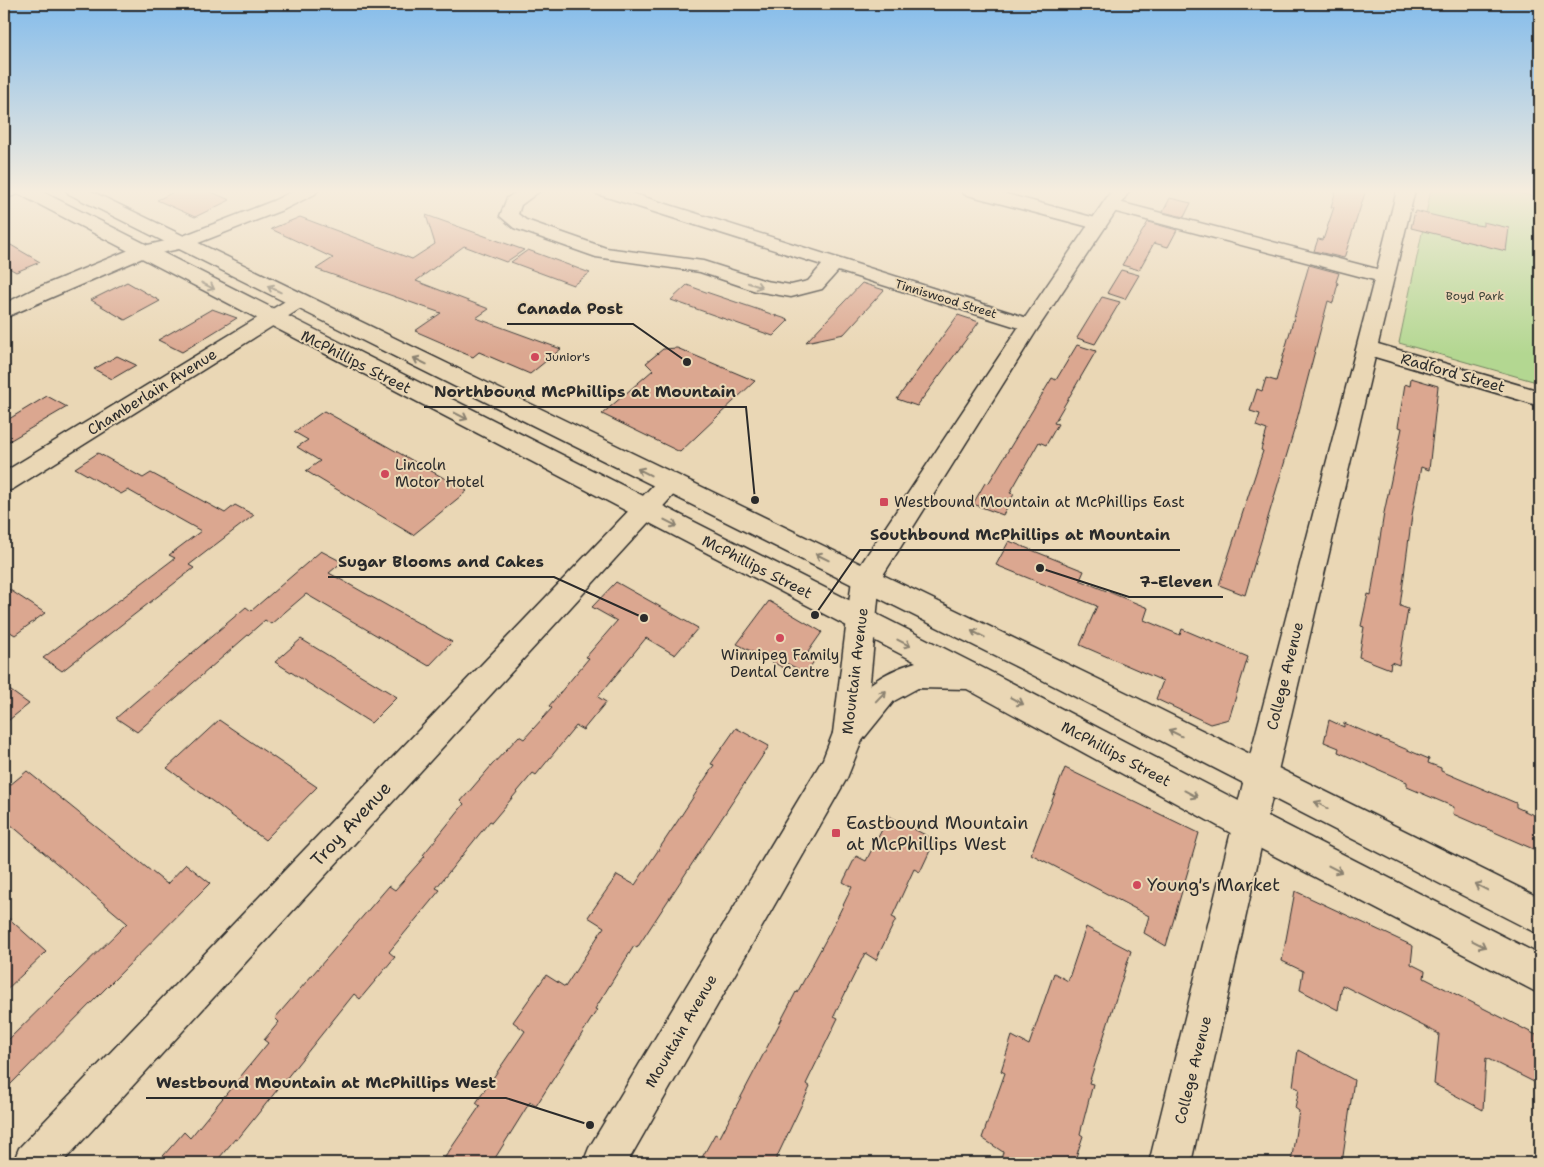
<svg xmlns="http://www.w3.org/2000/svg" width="1544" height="1167" viewBox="0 0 1544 1167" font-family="'Shantell Sans',sans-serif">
	<rect width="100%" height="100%" fill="#ead7b5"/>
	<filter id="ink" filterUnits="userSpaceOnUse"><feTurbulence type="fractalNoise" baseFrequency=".02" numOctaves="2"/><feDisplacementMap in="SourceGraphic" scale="10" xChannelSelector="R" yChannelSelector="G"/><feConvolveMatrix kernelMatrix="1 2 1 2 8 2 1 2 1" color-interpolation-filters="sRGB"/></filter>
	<g filter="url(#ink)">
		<path fill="#b3d791" stroke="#6f815e" d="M1431 190H1507L1540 198V383L1399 343Z"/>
		<g fill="#dba790" stroke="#2b2b2b">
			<path d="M178 190H206L230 200 195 217 157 200Z"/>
			<path d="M1336 190H1366L1344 258 1314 251 1318 239 1323 240 1334 207H1331Z"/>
			<path d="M1170 198 1191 203 1184 217 1163 212Z"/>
			<path d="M1415 211 1470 224 1483 226V222L1509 228 1506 251 1411 228Z"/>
			<path d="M426 215 524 250 506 262 464 246 416 281 489 309 476 318 561 349 530 374 479 352 473 357 444 345 445 344 415 331 441 313 316 269 333 258 271 229 300 217 412 259 435 244Z"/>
			<path d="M1148 222 1177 230 1168 247 1154 243 1139 270 1122 265Z"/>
			<path d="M4 241 40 262 16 272 4 265Z"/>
			<path d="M528 250 590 273 573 285 511 262Z"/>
			<path d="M1309 265 1339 273 1336 282 1338 283 1333 303 1328 301 1295 427 1245 595 1219 585 1263 451 1261 450 1267 430 1256 426 1260 414 1250 411 1257 389 1262 391 1266 378 1276 381Z"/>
			<path d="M1121 270 1139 275 1125 299 1107 293Z"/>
			<path d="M127 282 160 301 125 320 91 300Z"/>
			<path d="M862 283 884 290 844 334 806 342Z"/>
			<path d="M687 285 706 292 789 320 773 336 671 300Z"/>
			<path d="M1102 297 1120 302 1095 344 1077 338Z"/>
			<path d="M212 309 237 318 182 352 158 340Z"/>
			<path d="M958 315 979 322 917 406 897 399Z"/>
			<path d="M1077 345 1096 351 1054 423 1058 424 1046 445 1039 442 1010 493 1014 494 1003 515 973 504 985 483 988 484 1052 378 1056 380Z"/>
			<path d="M677 348 755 381 680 452 602 414 653 370 646 363 663 349Z"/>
			<path d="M117 356 136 365 112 379 94 369Z"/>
			<path d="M1411 378 1438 386 1429 470 1421 467 1412 515 1400 606 1408 609 1399 665 1391 662 1390 669 1359 657 1364 627 1361 626 1368 594 1371 595 1384 513 1402 428 1398 427 1405 384 1410 386Z"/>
			<path d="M47 396 67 407 4 444V422Z"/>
			<path d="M324 411 333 416 467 491 413 535 306 471 320 461 297 447 308 440 294 432Z"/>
			<path d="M98 453 143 478 151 473 225 513 235 505 254 515 189 565 194 568 62 671 43 658 175 558 169 555 201 531 128 490 121 494 75 468Z"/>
			<path d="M1009 541 1084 571 1080 580 1148 608 1144 620 1180 635 1182 629 1248 657 1229 719 1210 724 1156 699 1163 681 1080 645 1097 606 996 565Z"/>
			<path d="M321 551 342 562 329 573 452 642 429 666 306 594 271 624 265 620 137 732 116 718 246 607 251 611Z"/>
			<path d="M616 582 698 628 675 655 646 638 598 697 606 702 583 730 576 726 536 775 533 773 492 822 490 821 436 888 440 890 389 952 395 957 360 999 354 994 237 1140 235 1139 215 1163H157L184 1132 190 1138 268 1043 264 1040 279 1022 275 1018 389 886 395 890 425 856 423 855 464 804 461 801 492 765 519 736 524 739 552 708 549 706 589 658 586 657 617 621 592 607Z"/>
			<path d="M4 586 45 613 15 635 4 628Z"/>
			<path d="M769 601 822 632 808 652 817 657 806 673 786 663 784 668 737 644Z"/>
			<path d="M301 639 397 697 371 723 275 662Z"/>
			<path d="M4 686 29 704 4 724Z"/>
			<path d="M219 720 317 787 265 840 167 768Z"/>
			<path d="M1329 720 1344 727V723L1429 759 1428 763 1441 768V771L1516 803V807L1540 818V852L1453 814 1454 807 1407 787V782L1338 752 1339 748 1324 742Z"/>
			<path d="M736 728 769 746 637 948 634 946 595 1009 597 1010 536 1106 530 1102 492 1163H441L480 1106 476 1103 525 1031 513 1022 546 975 565 987 604 927 588 917 617 875 635 885 679 819 714 765 711 764Z"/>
			<path d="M1065 768 1199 833 1166 946 1144 933 1149 916 1031 854Z"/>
			<path d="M27 771 167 884 186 864 210 883 4 1091V1044L127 923 4 819V790Z"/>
			<path d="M889 816 935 840 920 872 914 869 892 917 896 919 876 960 865 953 834 1016 838 1018 806 1084 810 1087 774 1163H699L715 1134 720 1137 796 992 797 993 830 932 852 887 843 882 856 856 866 861Z"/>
			<path d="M1295 891 1413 946 1411 964 1425 971 1424 978 1540 1037V1085L1486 1058 1483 1110 1434 1084 1439 1034 1342 985 1338 1010 1300 990 1303 971 1282 961Z"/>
			<path d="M4 914 46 952 4 992Z"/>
			<path d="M1086 927 1131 951 1089 1083 1093 1084 1080 1134 1083 1136 1074 1163H1000L1003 1152 982 1138 1005 1073 1001 1071 1012 1036 1029 1045 1054 973 1068 981Z"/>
			<path d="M1298 1050 1354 1080 1342 1163H1291L1299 1111 1295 1108 1299 1089 1293 1086Z"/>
		</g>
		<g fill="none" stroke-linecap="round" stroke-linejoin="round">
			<g stroke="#2b2b2b" stroke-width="3">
				<g id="minor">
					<path d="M4 190H21L18 194 4 199Z"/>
					<path d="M295 190H318L315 194 285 209 188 247 147 256 4 318V304L32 290 134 248 175 239 273 201Z"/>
					<path d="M520 190H541L521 205 518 214 526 220 606 248 703 261 766 281 791 285 808 281 822 265 597 194 594 190H622L1037 321 1040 325 1037 329 1030 331 1023 329 838 271 822 289 791 297 756 291 700 272 596 257 514 228 500 216 507 198Z"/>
					<path d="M961 190H991L1103 220 1106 224 1103 228 1097 229 964 194Z"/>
					<path d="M1397 190H1415L1378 344 1540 391V406L1375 357 1277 775 1191 1163H1149L1245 775 1374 280 1105 209 1102 205 1105 201 1111 200 1377 269Z"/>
					<path d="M299 295 306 297 309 301 306 305 13 489 4 492V472L292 297Z"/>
					<path d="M669 475 678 478 681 484 678 490 62 1163H13L19 1148 660 478Z"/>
					<path d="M866 568 876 571 880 579 865 733 847 778 627 1163H583L589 1148 823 759 833 733 852 579 856 571Z"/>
				</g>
			</g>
			<g stroke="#2b2b2b" stroke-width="3">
				<g id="major">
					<path d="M16 190H39L985 669 1262 813 1540 955V994L1238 837 967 689 918 688 894 701 860 743 849 747 838 743 833 733C839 720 861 691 872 683 884 674 902 666 916 662L19 194Z"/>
					<path d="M66 190H89L861 564 1020 325 1112 190H1130L1040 325 883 575 1129 694 1540 898V935L1023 670 167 243 69 194Z"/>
				</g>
			</g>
			<use href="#minor" fill="#ead7b5" fill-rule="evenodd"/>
			<use href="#major" fill="#ead7b5" fill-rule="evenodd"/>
		</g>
		<defs><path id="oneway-shaft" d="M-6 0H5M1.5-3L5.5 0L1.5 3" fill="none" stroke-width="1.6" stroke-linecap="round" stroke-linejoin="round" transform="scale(1.25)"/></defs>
		<g stroke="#8a8170">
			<use href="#oneway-shaft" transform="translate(755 285) rotate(18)"/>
			<use href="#oneway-shaft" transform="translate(208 286) rotate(27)"/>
			<use href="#oneway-shaft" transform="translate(274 289) rotate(-154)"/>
			<use href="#oneway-shaft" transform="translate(420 361) rotate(-154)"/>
			<use href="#oneway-shaft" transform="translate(461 416) rotate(27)"/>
			<use href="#oneway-shaft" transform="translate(644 472) rotate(-153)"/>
			<use href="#oneway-shaft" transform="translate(671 523) rotate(27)"/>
			<use href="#oneway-shaft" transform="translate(822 557) rotate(-154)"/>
			<use href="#oneway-shaft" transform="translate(978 634) rotate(-154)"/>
			<use href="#oneway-shaft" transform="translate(904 643) rotate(27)"/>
			<use href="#oneway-shaft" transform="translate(881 696) rotate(-46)"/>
			<use href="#oneway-shaft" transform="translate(1017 701) rotate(28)"/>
			<use href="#oneway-shaft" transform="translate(1175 733) rotate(-154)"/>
			<use href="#oneway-shaft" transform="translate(1191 794) rotate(28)"/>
			<use href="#oneway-shaft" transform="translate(1321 805) rotate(-153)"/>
			<use href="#oneway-shaft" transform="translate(1335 869) rotate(27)"/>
			<use href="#oneway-shaft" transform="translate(1481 887) rotate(-153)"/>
			<use href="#oneway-shaft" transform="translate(1479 944) rotate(27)"/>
		</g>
	</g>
	<linearGradient id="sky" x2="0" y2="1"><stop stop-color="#84bceb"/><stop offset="0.54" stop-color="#f6edde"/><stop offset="1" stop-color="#f6edde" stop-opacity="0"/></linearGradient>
	<rect width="1544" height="354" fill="url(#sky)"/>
	<g fill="#d1495b" stroke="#ead7b5" stroke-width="2">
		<circle cx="535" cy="357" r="5"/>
		<circle cx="385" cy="474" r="5"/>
		<rect x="879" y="497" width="10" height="10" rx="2.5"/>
		<circle cx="780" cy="638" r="5"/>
		<rect x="831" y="828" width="10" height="10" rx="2.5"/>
		<circle cx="1137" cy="885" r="5"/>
	</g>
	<g text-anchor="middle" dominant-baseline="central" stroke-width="4" stroke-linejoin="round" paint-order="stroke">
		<g font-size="12" fill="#3f453a" stroke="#ead7b5">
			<text x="1475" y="296">Boyd Park</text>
		</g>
		<g font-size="12" fill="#2b2b2b" stroke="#ead7b5">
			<text transform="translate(946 299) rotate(17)">Tinniswood Street</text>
		</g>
		<g font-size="12" fill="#2b2b2b" stroke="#ead7b5" text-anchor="start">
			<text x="545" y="357">Junior's</text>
		</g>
		<g font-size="15" fill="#2b2b2b" stroke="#ead7b5">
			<text transform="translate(356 362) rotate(27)">McPhillips Street</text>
			<text transform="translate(1453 373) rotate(16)">Radford Street</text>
			<text transform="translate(152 392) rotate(-32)">Chamberlain Avenue</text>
			<text transform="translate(757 567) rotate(27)">McPhillips Street</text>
			<text transform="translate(855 671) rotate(-83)">Mountain Avenue</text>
			<text transform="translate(1285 676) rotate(-76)">College Avenue</text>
			<text transform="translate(1116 754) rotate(28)">McPhillips Street</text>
			<text transform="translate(681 1031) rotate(-60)">Mountain Avenue</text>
			<text transform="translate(1193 1070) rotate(-76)">College Avenue</text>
		</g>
		<g font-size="15" fill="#2b2b2b" stroke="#ead7b5" text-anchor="start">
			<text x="395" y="465">Lincoln<tspan x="395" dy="17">Motor Hotel</tspan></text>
			<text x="894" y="502">Westbound Mountain at McPhillips East</text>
			<text x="780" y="655" text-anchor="middle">Winnipeg Family<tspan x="780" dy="17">Dental Centre</tspan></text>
		</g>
		<g font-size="18" fill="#2b2b2b" stroke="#ead7b5" text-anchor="start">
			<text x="846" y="823">Eastbound Mountain<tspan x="846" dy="21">at McPhillips West</tspan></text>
			<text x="1147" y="885">Young's Market</text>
		</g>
		<g font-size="18" fill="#2b2b2b" stroke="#ead7b5">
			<text transform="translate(351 824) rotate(-47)">Troy Avenue</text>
		</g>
	</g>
	<path fill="none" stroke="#2b2b2b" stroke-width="2" d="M687 362L633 324H507M755 500L746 407H424M815 615L860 550H1180M644 618L554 577H328M1040 568L1129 597H1223M590 1125L506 1098H146"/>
	<g fill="#2b2b2b" stroke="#ead7b5" stroke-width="2">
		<circle cx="687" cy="362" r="5"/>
		<circle cx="755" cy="500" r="5"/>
		<circle cx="815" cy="615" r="5"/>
		<circle cx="644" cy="618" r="5"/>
		<circle cx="1040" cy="568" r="5"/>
		<circle cx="590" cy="1125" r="5"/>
	</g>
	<g font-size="16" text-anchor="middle" font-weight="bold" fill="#2b2b2b" stroke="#ead7b5" stroke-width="4" stroke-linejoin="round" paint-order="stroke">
		<text x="570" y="314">Canada Post</text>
		<text x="585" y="397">Northbound McPhillips at Mountain</text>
		<text x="1020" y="540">Southbound McPhillips at Mountain</text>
		<text x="441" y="567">Sugar Blooms and Cakes</text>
		<text x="1176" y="587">7-Eleven</text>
		<text x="326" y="1088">Westbound Mountain at McPhillips West</text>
	</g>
	<rect width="1544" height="1167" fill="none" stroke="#ead7b5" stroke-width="20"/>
	<rect x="10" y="10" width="1524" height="1147" fill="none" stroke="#2b2b2b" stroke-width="2" filter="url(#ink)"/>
</svg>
